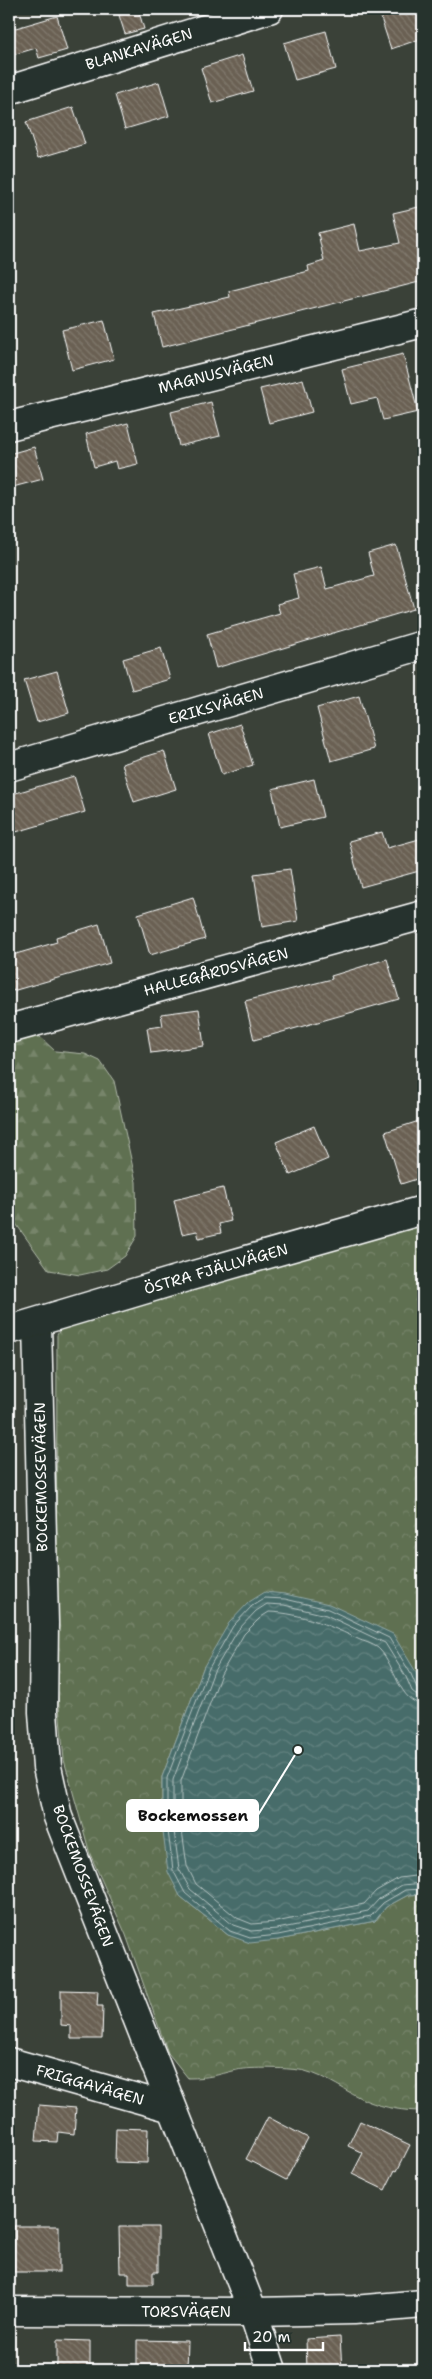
<svg xmlns="http://www.w3.org/2000/svg" width="432" height="2379" viewBox="0 0 432 2379" font-family="'Shantell Sans',sans-serif">
	<defs>
		<pattern id="forest-firs" width="22" height="20" patternUnits="userSpaceOnUse" patternTransform="scale(1.25)"><rect width="22" height="20" fill="#5f7051"/><path d="M5 1l3.5 6h-7zM16 11l3.5 6h-7z" fill="#77856b"/></pattern>
		<pattern id="park-crowns" width="20" height="18" patternUnits="userSpaceOnUse" patternTransform="scale(1.25)"><rect width="20" height="18" fill="#5f7051"/><path d="M2 6a3 3 0 1 1 6 0M12 15a3 3 0 1 1 6 0" fill="none" stroke="#77856b"/></pattern>
		<pattern id="water-waves" width="16" height="10" patternUnits="userSpaceOnUse" patternTransform="scale(1.25)"><rect width="16" height="10" fill="#476c6a"/><path d="M0 5q4-4 8 0t8 0" fill="none" stroke="#638280"/></pattern>
		<pattern id="building-back-hatch" width="6" height="6" patternUnits="userSpaceOnUse" patternTransform="scale(1.25)"><rect width="6" height="6" fill="#6a6153"/><path d="M-1 5l2 2M0 0l6 6M5-1l2 2" fill="none" stroke="#80796d"/></pattern>
	</defs>
	<rect width="100%" height="100%" fill="#3a4138"/>
	<filter id="ink" filterUnits="userSpaceOnUse"><feTurbulence type="fractalNoise" baseFrequency=".02" numOctaves="2"/><feDisplacementMap in="SourceGraphic" scale="10" xChannelSelector="R" yChannelSelector="G"/><feConvolveMatrix kernelMatrix="1 2 1 2 8 2 1 2 1" color-interpolation-filters="sRGB"/></filter>
	<g filter="url(#ink)">
		<path fill="url(#forest-firs)" stroke="#afb8a8" d="M20 1033 40 1037 55 1051 85 1054 100 1061 114 1081 136 1182 137 1236 125 1256 107 1269 80 1275 49 1270 9 1214V1036Z"/>
		<path fill="url(#park-crowns)" stroke="#afb8a8" d="M423 1218V1691L416 1672 204 1666 162 1777V1824L180 1896 228 1935 278 1940 375 1921 386 1907 408 1895 423 1894V2111C404 2111 385 2108 367 2101 346 2092 328 2077 305 2071 293 2068 249 2067 237 2070 216 2075 210 2078 188 2078L168 2053 126 1935 90 1854 64 1760 56 1674 57 1335 63 1324 175 1287 196 1290 201 1281Z"/>
		<path fill="url(#water-waves)" stroke="#91a7a6" d="M265 1592 285 1594 329 1604 393 1634 416 1672 423 1691V1894L408 1895 386 1907 375 1921 278 1940 250 1943 228 1935 180 1896 168 1872 162 1824V1777L204 1666 229 1623 249 1602Z"/>
		<g fill="none" stroke-linecap="round" stroke-linejoin="round">
			<g stroke="#b5c4c3" stroke-width="1">
				<path d="M423 1690 417 1688 411 1674 389 1638 328 1609 285 1599 265 1598 252 1606 233 1626 209 1668 167 1778V1823L173 1870 185 1893 230 1931 250 1938 278 1935 371 1916 383 1903 405 1890 423 1889"/>
				<path d="M423 1697 417 1695 412 1691 406 1677 385 1643 326 1615 284 1605 267 1604 256 1611 238 1630 214 1671 173 1780V1823L179 1869 190 1889 233 1925 251 1931 277 1929 368 1911 379 1899 402 1885 423 1883"/>
				<path d="M423 1704C399 1703 395 1665 380 1650 376 1645 366 1642 360 1640 331 1626 302 1613 269 1612L261 1617 244 1634 221 1674 181 1781V1823L187 1866 196 1884 237 1918 252 1924 276 1922 364 1904 376 1891 399 1878 423 1875"/>
			</g>
		</g>
		<g fill="url(#building-back-hatch)" stroke="#fff">
			<path d="M117 9H138L144 29 125 34Z"/>
			<path d="M378 9H417L423 28V38L391 49Z"/>
			<path d="M57 16 67 50 39 58 36 48 9 56V30Z"/>
			<path d="M326 31 336 69 295 80 284 43Z"/>
			<path d="M242 55 253 91 212 103 201 68Z"/>
			<path d="M159 82 169 116 125 129 115 95Z"/>
			<path d="M73 107 85 144 38 158 26 122Z"/>
			<path d="M423 206V281L162 347 154 314 230 297 229 291 309 271 308 266 324 261 318 233 354 224 360 251 400 243 393 213Z"/>
			<path d="M104 320 114 359 72 370 62 330Z"/>
			<path d="M403 354 418 412 383 420 377 398 351 404 342 369Z"/>
			<path d="M303 379 312 412 269 423 260 389Z"/>
			<path d="M211 402 220 436 179 446 171 412Z"/>
			<path d="M128 423 138 464 117 469 115 461 94 467 86 434Z"/>
			<path d="M34 447 43 479 9 488V454Z"/>
			<path d="M396 545 414 609 216 668 207 634 280 613 277 604 299 598 293 574 321 567 327 589 374 576 368 553Z"/>
			<path d="M161 648 170 679 132 690 123 659Z"/>
			<path d="M57 671 69 713 37 722 24 680Z"/>
			<path d="M359 696 374 749 331 761 317 708Z"/>
			<path d="M240 724 253 765 222 775 209 734Z"/>
			<path d="M164 751 176 789 134 802 122 764Z"/>
			<path d="M74 776 85 812 9 834V795Z"/>
			<path d="M314 779 323 817 280 827 272 789Z"/>
			<path d="M382 832 387 848 423 838V870L361 887 349 841Z"/>
			<path d="M290 869 298 921 262 927 254 874Z"/>
			<path d="M193 897 205 939 150 955 138 914Z"/>
			<path d="M99 924 110 963 9 992V956L57 942 56 937Z"/>
			<path d="M387 959 399 999 254 1040 245 1001 332 979 331 976Z"/>
			<path d="M199 1009 204 1046 151 1053 147 1028 163 1026 161 1014Z"/>
			<path d="M419 1121 423 1134V1177L401 1184 385 1132Z"/>
			<path d="M314 1126 328 1159 290 1175 276 1142Z"/>
			<path d="M223 1188 231 1221 219 1224 221 1233 199 1238 197 1231 182 1234 174 1200Z"/>
			<path d="M61 1990 98 1991 97 2006H103L102 2039H71V2026L61 2025Z"/>
			<path d="M39 2105 76 2108 74 2134 58 2132 57 2142 36 2141Z"/>
			<path d="M268 2117 308 2138 286 2180 246 2159Z"/>
			<path d="M360 2121 410 2145 397 2171 395 2170 385 2190 352 2174 363 2153 348 2146Z"/>
			<path d="M116 2128 148 2129 147 2163 115 2162Z"/>
			<rect x="14" y="2226" width="45" height="46"/>
			<path d="M119 2227H158V2272H153V2284H129V2273H120Z"/>
			<path d="M340 2337 342 2370H307L306 2339Z"/>
			<path d="M57 2340 90 2341V2370H57Z"/>
			<path d="M137 2340 188 2341 187 2370 137 2369Z"/>
		</g>
		<g fill="none" stroke-linecap="round" stroke-linejoin="round">
			<g stroke="#fff" stroke-width="31">
				<g id="minor">
					<path d="M9 90 269 9"/>
					<path d="M9 426 423 323"/>
					<path d="M9 767 423 645"/>
					<path d="M9 1029 423 915"/>
					<path d="M37 1323 44 1623 43 1712 47 1767 58 1817 253 2312 272 2370"/>
					<path d="M9 1330 180 1279 423 1210"/>
					<path d="M9 2062 172 2108"/>
					<path d="M9 2311 253 2312 354 2310 423 2304"/>
				</g>
			</g>
			<use href="#minor" stroke="#26332d" stroke-width="28"/>
		</g>
	</g>
	<g text-anchor="middle" dominant-baseline="central" stroke-width="5" stroke-linejoin="round" paint-order="stroke">
		<g font-size="15" fill="#fff" stroke="#26332d">
			<text transform="translate(139 49) rotate(-17)">BLANKAVÄGEN</text>
			<text transform="translate(216 374) rotate(-14)">MAGNUSVÄGEN</text>
			<text transform="translate(216 706) rotate(-16)">ERIKSVÄGEN</text>
			<text transform="translate(216 972) rotate(-15)">HALLEGÅRDSVÄGEN</text>
			<text transform="translate(216 1269) rotate(-16)">ÖSTRA FJÄLLVÄGEN</text>
			<text transform="translate(41 1477) rotate(-91)">BOCKEMOSSEVÄGEN</text>
			<text transform="translate(83 1876) rotate(70)">BOCKEMOSSEVÄGEN</text>
			<text transform="translate(90 2085) rotate(16)">FRIGGAVÄGEN</text>
			<text x="186" y="2312">TORSVÄGEN</text>
		</g>
	</g>
	<path fill="none" stroke="#fff" stroke-width="2" d="M298 1750L258 1815"/>
	<circle fill="#fff" stroke="#26332d" stroke-width="2" cx="298" cy="1750" r="5"/>
	<rect fill="#fff" stroke="#fff" stroke-width="2" x="127" y="1800" width="131" height="31" rx="5"/>
	<g font-size="16" text-anchor="middle" font-weight="bold" fill="#111">
		<text x="193" y="1821">Bockemossen</text>
	</g>
	<rect width="432" height="2379" fill="none" stroke="#26332d" stroke-width="30"/>
	<rect x="15" y="15" width="402" height="2349" fill="none" stroke="#fff" stroke-width="2" filter="url(#ink)"/>
	<path d="M245 2342v8h78v-8" fill="none" stroke="#ffffff" stroke-width="2.5"/>
	<text x="252" y="2342" font-size="15" fill="#ffffff" stroke="#26332d" stroke-width="4" paint-order="stroke">20 m</text>
</svg>
